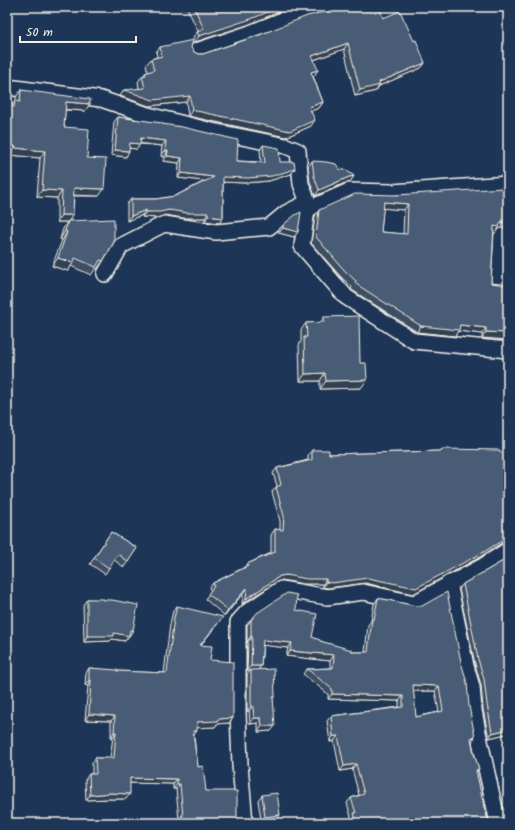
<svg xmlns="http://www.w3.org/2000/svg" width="515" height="830" viewBox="0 0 515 830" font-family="Kalam,sans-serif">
	<rect width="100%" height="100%" fill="#1d3557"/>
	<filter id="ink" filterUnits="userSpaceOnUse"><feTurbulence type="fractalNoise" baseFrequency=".025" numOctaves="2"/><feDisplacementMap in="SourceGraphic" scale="8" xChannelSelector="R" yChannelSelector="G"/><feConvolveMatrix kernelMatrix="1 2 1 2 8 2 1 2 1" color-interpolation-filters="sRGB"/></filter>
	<g filter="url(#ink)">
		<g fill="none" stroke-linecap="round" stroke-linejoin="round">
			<g stroke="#f4f1e8" stroke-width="18">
				<g id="minor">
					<path d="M196 51 250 33 300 13 325 7"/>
					<path d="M7 87 101 99 148 115 212 131 286 146 298 151 301 184 308 202 302 246 346 297 414 341 508 350"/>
					<path d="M308 209 349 191 392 192 508 184"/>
					<path d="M105 274 121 246 164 224 216 232 269 227 286 213 308 202"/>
					<path d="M449 583 466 666 472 687 474 710 478 732 498 823"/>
					<path d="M245 823 240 765 238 712V622L247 612 281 589 327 597 363 592 414 603 483 566 508 550"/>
				</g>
			</g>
			<use href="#minor" stroke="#1d3557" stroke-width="15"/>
		</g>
		<g fill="#3e4e64" stroke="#f4f1e8" fill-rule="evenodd">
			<path d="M170 7H291L247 25 195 42 193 37 197 32 198 31 187 8H170Z"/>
			<path d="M334 7H379L383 18 414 41 425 63 421 68 379 86 376 91 355 96 344 49 314 60V76H313L323 102 319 108 311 111V126L286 137 188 116 186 102 149 106 120 96 139 88 138 82 142 76H143L145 73 148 72 146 65 151 59 157 57 156 52 160 47 191 48 194 52 198 54H203L331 10 334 8Z"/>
			<path d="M21 90 85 111 65 110 64 127 87 158 99 196H74L73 215 69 221 103 261 97 269 96 268 91 275 71 266 68 271 52 266 62 240 60 239 63 229 67 222H57V198L37 197 40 158 10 155 11 153H7V106L11 107 15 101 16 102V97Z"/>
			<path d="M118 117 162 124 237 161 261 162 260 150 263 145 280 162 291 174 269 181 245 183 223 182V218L219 223 205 221V218H183L165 215 157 218 142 217V215L127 221V204L131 199H156L175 196 205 181 178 178 179 163 163 161 164 157 161 156 162 146 140 144 137 149 129 148 126 157 111 155 114 122Z"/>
			<path d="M312 161 339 169 354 176 350 182 345 183 315 196 310 182 308 167Z"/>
			<path d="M397 195 508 196V228H499L495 233H494L491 283 508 285V340L482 338V334L458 331 455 336 417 332 352 290 351 289 352 287 341 277 311 243 315 216 319 210ZM383 208 404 210 403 234 381 232Z"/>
			<path d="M283 225 294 237 279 233V230Z"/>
			<path d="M324 317 361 388 320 389V381H300L299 345 301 341V330L306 323H320Z"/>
			<path d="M442 449 507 541 503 542 478 558 413 594 365 583 328 588 323 587V584H304L282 580 276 582 242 604 243 593 225 616 205 599 211 591 209 588 213 583 243 568 247 564 271 553V535L275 529 280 530V521L272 492 276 487 277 486 273 473 277 468 308 460V455L312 450 329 454 440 451Z"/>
			<path d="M111 532 137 548 124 567 114 560 105 574 90 564Z"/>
			<path d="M508 558V737H507L506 734 489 738 483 709 481 685 475 664 459 589 463 584 491 568Z"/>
			<path d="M378 598 416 606 472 742 474 754 479 769 476 772 484 807 489 823H352L351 819V817L347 803 351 798 359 795 352 769 340 771 334 741 330 742 327 721 331 716 399 707V701L328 699V694L303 674 307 669 330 668V661L286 656 288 648 263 645 261 666 258 670 273 699 271 731 258 732V723L250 724 249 711H247V675L250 671H247L248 642H247V625L251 620 296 610 312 637 320 641 352 652H365L368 625 371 621 374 604ZM413 691H435L439 712 416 717Z"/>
			<path d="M87 599 104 600 133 630 125 641 112 639 110 641 84 642 83 605Z"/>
			<path d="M177 606 219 622 201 645 210 660 233 718 229 723 217 724 215 727H197L194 735 196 756 198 767 206 791 242 823H178V822L179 820 176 789H173V784L130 783 126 799H107L86 800 85 780 89 774H92V763L95 758H110L113 737H111V721L85 720 88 686 85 685 86 673 89 668 117 671 164 673 170 624 173 611Z"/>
			<path d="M262 795 276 821H271L261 820 258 800Z"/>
		</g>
		<g fill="#324051" stroke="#f4f1e8">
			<path d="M170 7H188L187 8H170Z"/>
			<path d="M280 7H291L247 25 195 42 199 36Z"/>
			<path d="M348 43 344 49 308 62 312 56Z"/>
			<path d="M425 63 421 68 379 86 376 91 355 96 360 90Z"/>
			<path d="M318 70 314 76 307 78 311 72Z"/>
			<path d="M124 90 190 96 186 102 149 106 120 96Z"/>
			<path d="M66 102 90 104 85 111 61 109Z"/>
			<path d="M323 102 319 108 305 113 309 107Z"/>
			<path d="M192 110 315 120 311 126 286 137 188 116Z"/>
			<path d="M141 138 166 141 162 146 137 143Z"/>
			<path d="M130 143 140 144 137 149 126 148Z"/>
			<path d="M7 146H15L11 153H7Z"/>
			<path d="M15 148 45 151 40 158 10 155Z"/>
			<path d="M115 150 129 151 126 157 111 155Z"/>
			<path d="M165 151H168L164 157 161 156Z"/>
			<path d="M167 156 182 158 179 163 163 161Z"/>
			<path d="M295 169 291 174 269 181 245 183 220 182 223 177Z"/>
			<path d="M181 173 214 177 211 182 178 178Z"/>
			<path d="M354 176 350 182 345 183 315 196 319 190 349 177Z"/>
			<path d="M74 188 104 189 99 196 69 195Z"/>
			<path d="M42 190 62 191 57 198 37 197Z"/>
			<path d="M384 202 408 204 404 210 379 208Z"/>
			<path d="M146 210 142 215 127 221 131 216Z"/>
			<path d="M169 210 208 213 205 218H183L165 215 157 218 142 217 146 212Z"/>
			<path d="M61 215H73L68 222H57Z"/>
			<path d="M208 216 223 218 219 223 205 221Z"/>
			<path d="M501 222H508V228H499L495 233 490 232 494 226Z"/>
			<path d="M283 228 298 232 294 237 279 233Z"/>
			<path d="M65 231 67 232 62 240 60 239Z"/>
			<path d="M58 258 73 263 68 271 52 266Z"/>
			<path d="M460 325 486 328 482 334 458 331 455 336 417 332 421 326Z"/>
			<path d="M486 332 508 333V340L482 338Z"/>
			<path d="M325 373 320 381H300L305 374Z"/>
			<path d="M367 380 361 388 320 389 326 381Z"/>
			<path d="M508 537V541L503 542 478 558 413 594 365 583 328 588 323 587 326 582Z"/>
			<path d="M286 575 326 579 323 584H304L282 580 276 582 242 604 246 599 280 576Z"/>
			<path d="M247 588 243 593 225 616 228 610Z"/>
			<path d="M130 630H133L130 635H127L129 636 125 641 112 639 110 641 84 642 87 636Z"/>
			<path d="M251 636H252L248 642H247Z"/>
			<path d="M263 640 292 643 288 648 259 645Z"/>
			<path d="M290 651 334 655 330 661 286 656Z"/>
			<path d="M251 666H261L257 672 251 670 250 671H247Z"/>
			<path d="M89 680H91L88 686 85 685Z"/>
			<path d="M413 685 439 686 435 691H409Z"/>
			<path d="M332 694 403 696 399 701 328 699Z"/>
			<path d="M251 706H253L249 711H247Z"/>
			<path d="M89 714 115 716 111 721 85 720Z"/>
			<path d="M233 718 229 723 217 724 215 727 193 728 197 722 218 719Z"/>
			<path d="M254 718H261L258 723 250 724Z"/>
			<path d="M262 726H275L271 731 258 732Z"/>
			<path d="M508 729V731L506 734 489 738 492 733Z"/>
			<path d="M193 731H197L193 736Z"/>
			<path d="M114 732H116L113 737H111Z"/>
			<path d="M333 736H338L334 741 330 742Z"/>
			<path d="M475 737 471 743V738Z"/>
			<path d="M356 764 352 769 340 771 344 766Z"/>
			<path d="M130 778 177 779 173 784 127 783Z"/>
			<path d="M177 784H180L176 789H173Z"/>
			<path d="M111 793 130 794 126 799H107L86 800 90 795Z"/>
			<path d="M280 815 276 821 261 822 265 817Z"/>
		</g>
		<g fill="#485b74" stroke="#f4f1e8" fill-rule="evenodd">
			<path d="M194 7H280L251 19 199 36 197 32 204 29Z"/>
			<path d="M336 7H379L383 18 400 11 414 41 416 40 425 63 379 82 380 85 360 90 348 43 312 56 318 70 311 72 323 102 309 107 315 120 290 131 192 110 190 96 153 100 124 90 145 88 142 76 146 75 145 73 154 70 151 59 162 56 160 47 193 40 191 48 194 52 198 54H203L257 36 307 16 331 10Z"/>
			<path d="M21 90 90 99V104L66 102 64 127 89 129 87 158 106 159 104 189 74 188 73 215H61L62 191 42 190 45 151 15 148V146H7V106L14 107 15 101 20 102Z"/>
			<path d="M118 117 162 123V124L182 127 238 140 237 161 265 163 263 145 279 148 280 162H294L295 169 272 176 248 178 223 177V218L208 216V213H187L169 210 160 212H146V210L131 216V199H156L175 196 214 177 181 173 182 158 167 156 168 151H165L166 141 141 138 140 144 130 143 129 151 115 150Z"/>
			<path d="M312 161 326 162 336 164 339 169 346 170 354 176 349 177 319 190 314 176Z"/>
			<path d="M503 188V196H508V222H501L499 227 494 226 491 283 508 285V333L486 332V328L460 325 459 330 421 326 356 284 355 283 356 281 345 271 316 237 319 210 355 194 397 195ZM384 202 408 204 407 234 381 232Z"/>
			<path d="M301 212 298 232 283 228V225L295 215Z"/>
			<path d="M114 219V242L103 261 100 260 96 267 75 258 73 263 58 258 67 232 65 231 68 221Z"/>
			<path d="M359 316 360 363H366L367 380 326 381 325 373 305 374 304 337H307L306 323 324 322V317Z"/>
			<path d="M442 449 500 450V453L508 452V537L482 553 416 588 368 578 332 583 326 582V579H307L286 575 280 576 246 599 247 588 228 610 208 594 214 586 213 583 248 566 247 564 275 552V529L283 530 284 516 276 487 281 485 277 468 312 460V450H329V454L442 451Z"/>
			<path d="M111 532 137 548 128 562 118 554 109 568 94 558Z"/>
			<path d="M508 558V729L492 733 487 704 484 679 478 659 463 584 491 568Z"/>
			<path d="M447 592 461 662 467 683 469 706 475 737 471 738 474 754 479 769 476 770 484 807 489 823H357L354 813H356L351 798 364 794 356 764 344 766 338 736H333L331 716 403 707V696L332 694V689L307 669 333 668 334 655 290 651 292 643 263 640 261 666H251L252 636H251V620L257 613 287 593 297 595 296 610 317 614 312 637 320 640V641L352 650V652H368L372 619H374L378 598 416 606H422ZM413 685 439 686 443 711 416 717Z"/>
			<path d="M87 599H104V600H112L138 605 133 630H130L129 636 114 633V636H87Z"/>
			<path d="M177 606 223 617 200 645 212 646 210 660 233 662V718L218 719V721L197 722V731H193L196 756H197L198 767 203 766 206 791H237V819H240L242 823H181V816H183L180 784H177V779L130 778V794L111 793 90 795 89 774H96L95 758H114L116 732H114L115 716 89 714 91 680H89V668L117 670V671L167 673 174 618Z"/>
			<path d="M274 669 275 697H273L275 726H262L261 718H254L253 706H251V670Z"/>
			<path d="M7 688H10L7 728Z"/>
			<path d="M277 793 280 815 265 817 262 795Z"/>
			<path d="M257 820 271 821 272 823H255Z"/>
		</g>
	</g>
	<rect width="515" height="830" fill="none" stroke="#1d3557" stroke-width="24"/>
	<rect x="12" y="12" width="491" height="806" fill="none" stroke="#f4f1e8" stroke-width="1.5" filter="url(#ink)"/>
	<path d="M20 36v6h116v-6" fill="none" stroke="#f4f1e8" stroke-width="2"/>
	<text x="26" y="36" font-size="12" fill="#f4f1e8" stroke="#1d3557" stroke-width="3" paint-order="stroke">50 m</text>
</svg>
